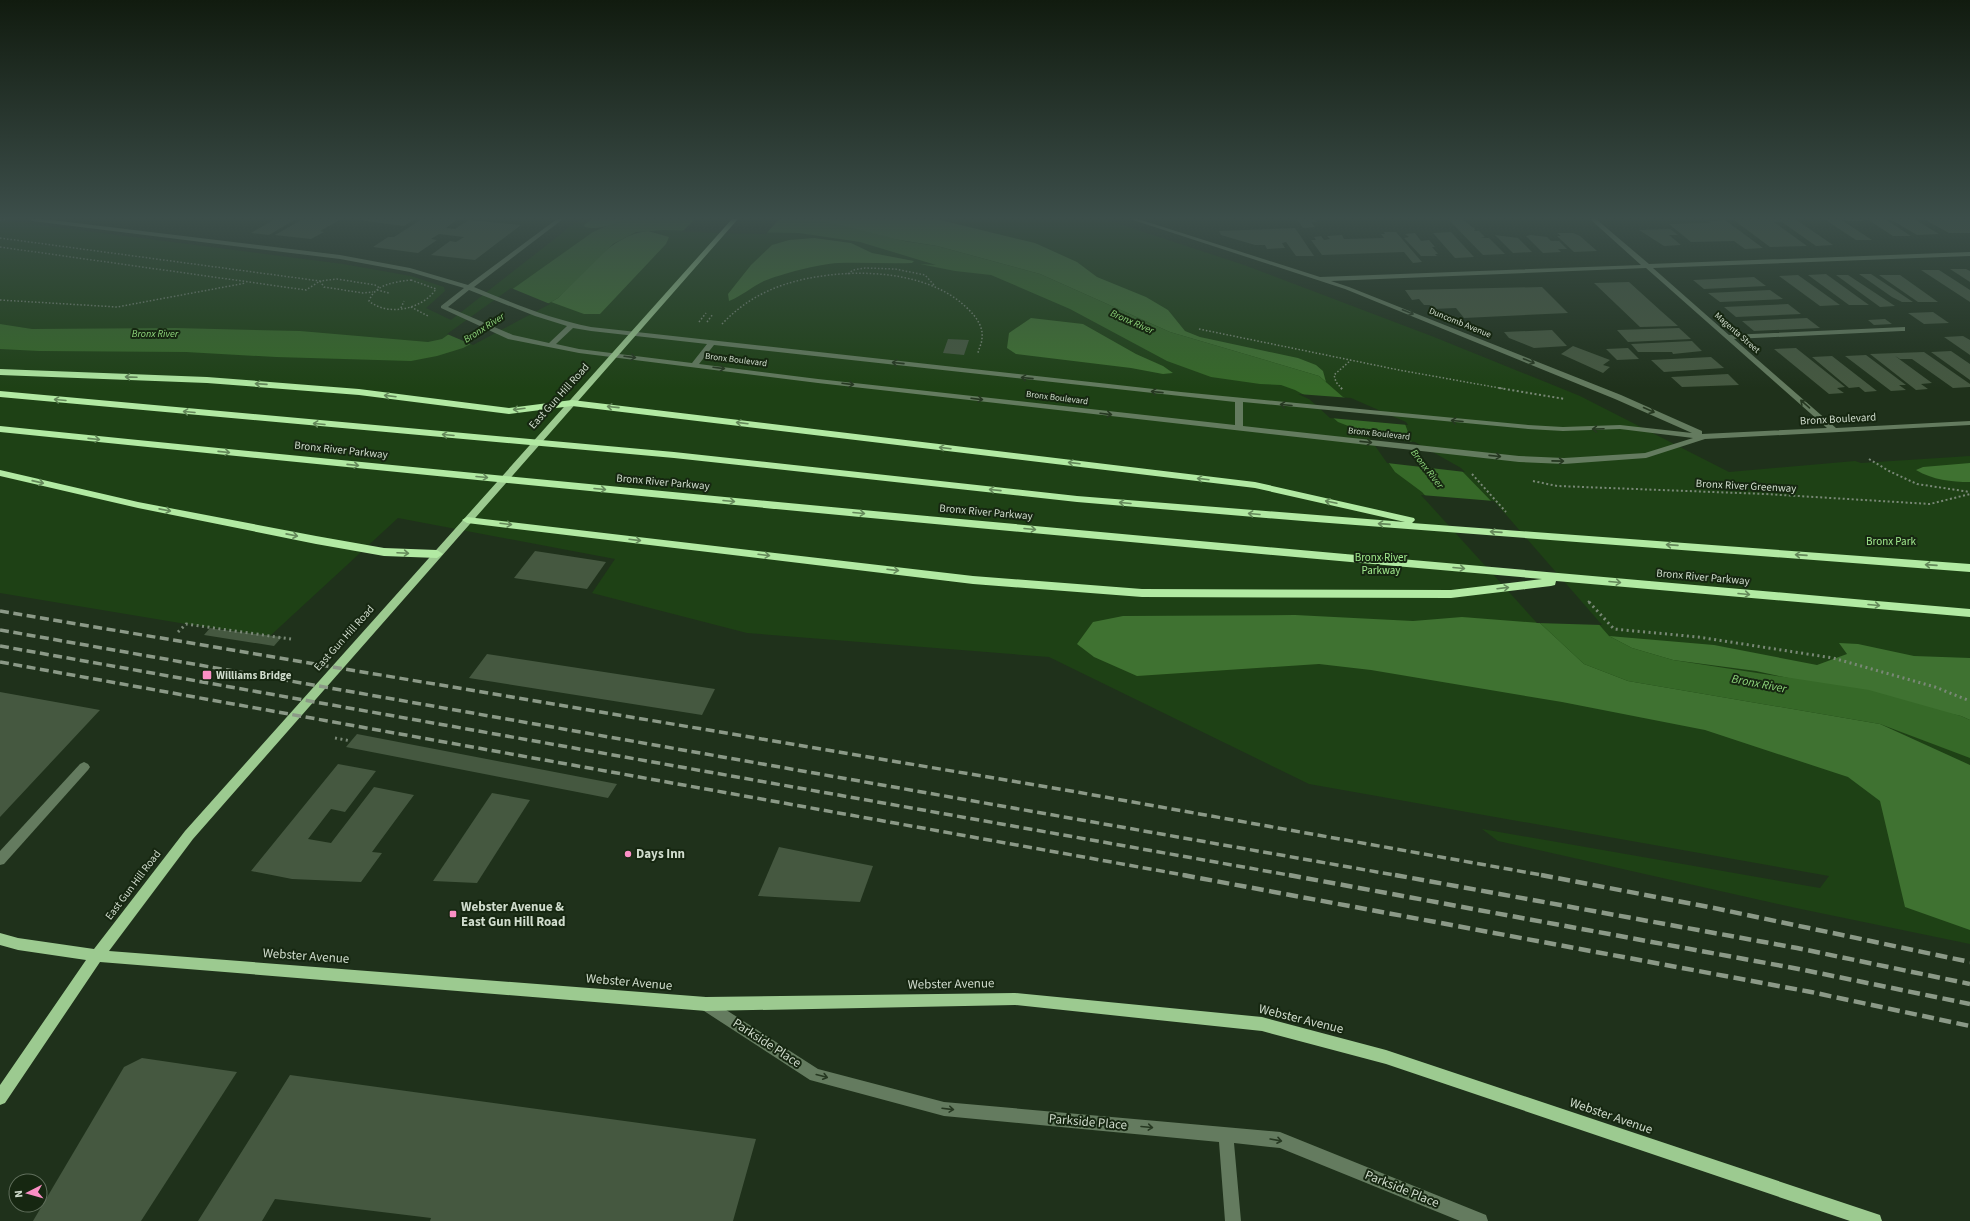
<svg xmlns="http://www.w3.org/2000/svg" width="1970" height="1221" viewBox="0 0 1970 1221" font-family="'Source Sans 3',sans-serif">
	<rect width="100%" height="100%" fill="#1f311b"/>
	<path fill="#1e4115" d="M580 219H1104L1244 265 1434 337 1580 396 1729 472 1855 461 1861 463 1970 456V944L1796 908 1498 841 1482 829 1820 888 1829 876 1309 784 1049 657 747 633 592 593 615 559 398 518 270 636 186 624 0 593V220L343 264 411 276 444 287 445 291 426 308 451 320Z"/>
	<g fill="#3f7231">
		<path d="M592 219H629C615 223 600 231 585 227L584 225Z"/>
		<path d="M777 219H936L1035 243 1077 262 1097 277 1146 297 1168 310 1185 331 1200 337 1298 358 1316 365 1323 371 1326 382 1319 376 1170 332 1040 274 937 246 775 220Z"/>
		<path d="M648 231 669 237 666 244 600 314H584L551 302 558 298C583 273 612 234 648 231Z"/>
		<path d="M814 238 851 243 872 253 914 261 912 263C887 264 863 262 838 263 819 264 781 274 764 281 751 287 742 296 729 301L728 294 751 265 772 245 789 240Z"/>
		<path d="M1031 318 1083 324 1136 354 1163 366 1173 373 1163 374 1131 368 1016 354 1007 348 1009 333Z"/>
		<path d="M1970 463V482C1951 482 1933 480 1916 470L1923 467Z"/>
		<path d="M1295 615 1413 621 1462 617 1540 623 1584 664 1628 681 1880 724 1970 765V930L1905 907 1880 801 1848 777 1705 730 1562 702 1371 670 1319 664 1137 676 1094 657 1077 644 1093 622 1123 616Z"/>
		<path d="M1609 636 1714 645 1817 665 1847 654 1839 643 1858 644 1914 656 1970 658V720L1961 716 1756 671 1673 660 1632 648Z"/>
	</g>
	<path fill="#366928" d="M629 219H755L828 222 904 241 937 246 1040 274 1170 332 1319 376 1343 397 1405 424 1412 443 1460 469 1493 503 1609 636 1632 648 1673 660 1869 690 1961 716 1970 720V758L1880 724 1628 681 1584 664 1540 623 1422 492 1395 472 1369 434 1338 422 1310 398 1295 390 1281 385 1260 384 1211 377 1167 361 1070 309 991 275 955 271 920 264 936 265 860 242 799 233 664 230 636 232 613 244 558 298 551 302 463 348 437 356 411 361 276 357 186 352 39 351 0 349V324L32 329 175 328 300 331 428 342 442 339 593 232 613 223Z"/>
	<g fill="#1f311b">
		<path d="M695 219H779L766 234 682 232Z"/>
		<path d="M511 288 550 304 473 345 447 334Z"/>
		<path d="M1298 394 1351 398 1406 422 1408 425 1330 418 1309 399Z"/>
		<path d="M1369 437 1415 442 1461 468 1465 472 1387 463Z"/>
		<path d="M1421 495 1494 501 1602 625 1537 623Z"/>
	</g>
	<g fill="#455840">
		<path d="M275 219H296L269 235 251 233Z"/>
		<path d="M303 219H341L320 231 324 232 311 239 275 235Z"/>
		<path d="M361 219H415L404 226 358 220Z"/>
		<path d="M422 219H458L446 228 455 229 469 220 521 225 475 260 431 255 450 241 456 242 464 237 439 234 431 239 437 240 418 253 373 247 388 237H394Z"/>
		<path d="M1297 219H1315L1317 222H1311L1315 227 1303 228Z"/>
		<path d="M1448 219H1462L1475 229 1474 231H1479L1485 237 1480 238H1489L1505 254 1483 255Z"/>
		<path d="M1750 219H1795L1833 245 1816 246 1782 222H1774L1807 246 1770 247 1734 220H1752Z"/>
		<path d="M1824 219H1840L1872 240H1856Z"/>
		<path d="M1842 219H1861L1865 221H1846Z"/>
		<path d="M1867 219H1885L1911 236H1893Z"/>
		<path d="M1890 219H1914L1939 234 1917 235Z"/>
		<path d="M1924 219H1970V233H1949Z"/>
		<path d="M1725 220 1763 248 1745 249 1734 241 1691 242 1669 224 1711 223 1708 221Z"/>
		<path d="M1295 228 1314 256H1296L1286 242 1282 243 1285 248 1267 249 1265 245H1255L1221 235 1219 231Z"/>
		<path d="M1670 229 1678 235H1669L1681 245 1664 246 1639 230Z"/>
		<path d="M1384 232H1396L1422 262 1413 263 1404 252 1322 255 1311 240H1316L1314 237 1321 236 1324 240 1330 239 1327 236 1342 235 1344 239 1384 238 1381 234H1385Z"/>
		<path d="M1451 232 1474 257 1455 258 1433 233Z"/>
		<path d="M1415 233 1421 241 1429 240 1435 247H1432L1438 254H1435L1437 256H1421L1404 238 1409 237 1405 234Z"/>
		<path d="M1557 233H1573L1580 236 1597 251 1574 252 1557 236H1561Z"/>
		<path d="M1495 235 1518 238 1532 252 1513 253Z"/>
		<path d="M1531 235 1547 237 1551 241H1559L1567 249H1558L1561 252 1543 253 1526 236Z"/>
		<path d="M1950 269H1966L1970 271V282Z"/>
		<path d="M1921 270H1939L1970 290V302Z"/>
		<path d="M1826 274 1869 305H1849L1808 275Z"/>
		<path d="M1859 274H1871L1913 302H1902L1892 297Z"/>
		<path d="M1798 275 1840 305 1820 306 1779 276Z"/>
		<path d="M1836 275H1848L1895 306 1880 307Z"/>
		<path d="M1879 275H1900L1938 302H1918Z"/>
		<path d="M1754 277 1766 286 1704 289 1693 280Z"/>
		<path d="M1629 282 1661 311 1678 326 1640 327 1594 283Z"/>
		<path d="M1542 287 1568 313 1464 318 1456 308 1433 309 1430 305H1424L1419 299 1412 300 1405 290Z"/>
		<path d="M1770 290 1783 299 1720 302 1708 293Z"/>
		<path d="M1788 304 1801 314 1736 317 1724 307Z"/>
		<path d="M1933 312 1949 323 1924 324 1908 313Z"/>
		<path d="M1807 318 1820 328 1754 331 1742 321Z"/>
		<path d="M1885 319 1892 324 1874 325 1868 320Z"/>
		<path d="M1679 328 1691 339 1628 342 1617 330Z"/>
		<path d="M1552 330 1567 346 1534 348 1509 338 1504 332Z"/>
		<path d="M1963 336 1970 340V355L1944 337Z"/>
		<path d="M948 339 969 340 964 355 943 353Z"/>
		<path d="M1692 341 1702 351 1673 354 1672 352H1638L1631 344Z"/>
		<path d="M1573 346 1610 360 1603 365 1610 367 1603 373 1561 354Z"/>
		<path d="M1628 348 1639 359 1617 360 1606 349Z"/>
		<path d="M1796 348 1845 387 1837 388 1844 393 1829 394 1774 349Z"/>
		<path d="M1951 351 1970 364V380L1931 352Z"/>
		<path d="M1924 352 1970 384V387L1953 388 1912 359H1900L1895 356 1932 383 1921 384 1928 389 1916 390 1870 354Z"/>
		<path d="M1866 355 1906 385H1899L1906 390 1891 391 1845 356Z"/>
		<path d="M1832 356 1877 391 1865 392 1859 387 1849 388 1812 357Z"/>
		<path d="M1711 357 1724 368 1664 372 1651 360Z"/>
		<path d="M1728 374 1739 385 1682 387 1671 377Z"/>
		<path d="M535 551 594 560 606 562 587 589 514 578Z"/>
		<path d="M210 628 215 629 282 637 274 646 204 635Z"/>
		<path d="M487 654 715 689 702 715 469 678Z"/>
		<path d="M0 692 100 710 0 817Z"/>
		<path d="M357 734 617 784 608 798 346 747Z"/>
		<path d="M338 764 376 771 345 812 331 809 308 839 331 843 374 787 414 795 372 852 382 853 361 882 292 879 251 871Z"/>
		<path d="M492 793 530 800 477 883 433 881Z"/>
		<path d="M779 847 873 866 860 902 758 896Z"/>
		<path d="M142 1058 237 1072 141 1221H33L124 1067Z"/>
		<path d="M290 1075 756 1139 733 1221H430L431 1218 275 1199 262 1221H198Z"/>
	</g>
	<g fill="none" stroke-linecap="round" stroke-linejoin="round">
		<g stroke="#798876" stroke-width="1.5" stroke-dasharray="1.5 2" stroke-linecap="butt">
			<path d="M0 220 13 219"/>
			<path d="M0 238 320 281 337 279 375 285 380 288"/>
			<path d="M0 247 306 290 320 281"/>
			<path d="M848 274 853 270 865 268 895 269 925 275 934 285"/>
			<path d="M411 280 436 289C423 309 388 317 369 301 375 284 395 282 411 280Z"/>
			<path d="M320 281 324 287 363 293 373 292"/>
			<path d="M377 290 389 293"/>
			<path d="M0 300 117 307 246 283"/>
			<path d="M411 307 428 316"/>
			<path d="M401 308 404 301"/>
			<path d="M699 322 706 313"/>
			<path d="M707 322 713 314"/>
			<path d="M722 324C740 305 761 292 786 284 837 268 915 267 959 301 970 310 984 323 982 338 982 343 979 348 978 353"/>
			<path d="M1199 329 1399 370 1505 389"/>
			<path d="M1342 389 1336 382 1334 375 1351 360"/>
		</g>
		<g stroke="#798876" stroke-width="2" stroke-dasharray="2 2.5" stroke-linecap="butt">
			<path d="M1341 388 1342 389"/>
			<path d="M1499 388 1565 399"/>
			<path d="M1869 459 1889 471 1917 484 1970 492"/>
			<path d="M1472 474 1506 512"/>
			<path d="M1533 481 1557 486 1765 494 1930 504 1970 494"/>
			<path d="M1588 601 1590 603"/>
		</g>
		<g stroke="#798876" stroke-width="3" stroke-dasharray="2 3.5" stroke-linecap="butt">
			<path d="M1589 602 1614 629 1698 637 1833 658 1935 687 1970 701"/>
			<path d="M178 632 186 624 291 639"/>
			<path d="M335 738 351 741"/>
		</g>
		<g fill="#647b5f" fill-rule="evenodd">
			<path d="M29 219H43L340 255 410 268 468 285 557 219H563L474 287C512 303 550 319 591 327L1181 392 1528 425 1563 427 1620 425 1692 433 1615 399 1345 289 1130 219H1138L1320 277 1641 265 1590 219H1596L1649 264 1970 252V256L1653 268 1729 335 1905 327V331H1902L1734 339 1836 428 1970 421V425L1705 439 1646 458 1564 464 1519 462 818 383 579 353 508 339 441 308V306L464 288 410 272 340 259 32 221ZM1646 268 1827 428 1702 434V431L1621 395 1349 287 1331 281ZM469 290 535 316 567 326 549 343 513 335 448 307ZM573 328 591 331 707 344 692 363 579 349 556 344ZM714 345 1235 402V425L818 379 699 364ZM1243 402 1528 429 1563 431 1620 429 1693 438 1645 453 1564 458 1519 456 1243 426Z"/>
			<path d="M84 762 88 764 90 767 88 770 4 864 0 865V851L80 764Z"/>
			<path d="M706 997 818 1069 944 1102 1280 1132 1486 1215 1488 1221H1460L1280 1148 1234 1143 1241 1221H1225L1219 1142 944 1116 810 1080 701 1009 699 1004 701 999Z"/>
		</g>
		<path fill="#9cca90" fill-rule="evenodd" d="M732 219H738L193 839 109 951 706 997 1015 993 1262 1017 1386 1050 1874 1213 1880 1215 1882 1221H1850L1386 1064 1262 1031 1015 1005 706 1011 100 962 5 1103 0 1105V1085L86 960 18 950 0 945V933L18 938 94 949 185 831Z"/>
		<g fill="#b2eaa3" fill-rule="evenodd">
			<path d="M0 369 207 377 359 389 509 408 572 400 1255 482 1414 518 1415 520 1412 523 1970 564V572L1303 521 1077 502 674 458 0 397V391L674 452 1077 496 1405 522 1255 488 572 406 509 414 359 395 207 383 0 375Z"/>
			<path d="M0 426C656 493 1313 552 1970 609V617L1556 581 1555 585 1551 586 1451 598 1142 597 973 584 467 523 462 520 467 517 973 576 1142 589 1451 590 1542 579C1027 534 514 485 0 432Z"/>
			<path d="M0 470 138 502 316 536 384 548 437 550 443 554 437 558 384 556 316 544 138 508 0 476Z"/>
		</g>
		<g stroke="#8b9987" stroke-width="3.5" stroke-dasharray="9 4.5" stroke-linecap="butt">
			<path d="M0 611 1071 791 1547 876"/>
			<path d="M0 630 1400 876"/>
			<path d="M0 646 1294 876"/>
			<path d="M0 662 1189 876"/>
		</g>
		<g stroke="#8b9987" stroke-width="4.5" stroke-dasharray="12 5.5" stroke-linecap="butt">
			<path d="M1183 875 1811 992 1970 1026"/>
			<path d="M1289 875 1804 970 1970 1004"/>
			<path d="M1395 875 1797 948 1970 984"/>
			<path d="M1541 875 1714 908 1970 962"/>
		</g>
	</g>
	<defs><path id="oneway-shaft" d="M-6 0H5M1.5-3L5.5 0L1.5 3" fill="none" stroke-width="1.6" stroke-linecap="round" stroke-linejoin="round"/></defs>
	<g stroke="#263821">
		<use href="#oneway-shaft" transform="translate(1408 312) rotate(22)"/>
		<use href="#oneway-shaft" transform="translate(630 357) rotate(7)"/>
		<use href="#oneway-shaft" transform="translate(1529 361) rotate(22)"/>
		<use href="#oneway-shaft" transform="translate(898 363) rotate(-174)"/>
		<use href="#oneway-shaft" transform="translate(719 368) rotate(7)"/>
		<use href="#oneway-shaft" transform="translate(1027 378) rotate(-174)"/>
		<use href="#oneway-shaft" transform="translate(848 384) rotate(7)"/>
		<use href="#oneway-shaft" transform="translate(1157 392) rotate(-174)"/>
		<use href="#oneway-shaft" transform="translate(977 399) rotate(7)"/>
		<use href="#oneway-shaft" transform="translate(1805 404) rotate(-139)"/>
		<use href="#oneway-shaft" transform="translate(1286 405) rotate(-175)"/>
		<use href="#oneway-shaft" transform="translate(1649 410) rotate(24)"/>
		<use href="#oneway-shaft" transform="translate(1106 414) rotate(7)"/>
		<use href="#oneway-shaft" transform="translate(1457 421) rotate(-175)"/>
		<use href="#oneway-shaft" transform="translate(1598 429) rotate(178)"/>
		<use href="#oneway-shaft" transform="translate(1366 442) rotate(6)"/>
		<use href="#oneway-shaft" transform="translate(1495 456) rotate(6)"/>
		<use href="#oneway-shaft" transform="translate(1558 461) rotate(1)"/>
		<use href="#oneway-shaft" transform="translate(822 1076) rotate(15)"/>
		<use href="#oneway-shaft" transform="translate(948 1109) rotate(7)"/>
		<use href="#oneway-shaft" transform="translate(1147 1127) rotate(5)"/>
		<use href="#oneway-shaft" transform="translate(1276 1140) rotate(10)"/>
	</g>
	<g stroke="#64885a">
		<use href="#oneway-shaft" transform="translate(131 377) rotate(-178)"/>
		<use href="#oneway-shaft" transform="translate(261 384) rotate(-176)"/>
		<use href="#oneway-shaft" transform="translate(390 396) rotate(-173)"/>
		<use href="#oneway-shaft" transform="translate(60 400) rotate(-175)"/>
		<use href="#oneway-shaft" transform="translate(613 407) rotate(-174)"/>
		<use href="#oneway-shaft" transform="translate(519 409) rotate(173)"/>
		<use href="#oneway-shaft" transform="translate(189 412) rotate(-175)"/>
		<use href="#oneway-shaft" transform="translate(742 423) rotate(-173)"/>
		<use href="#oneway-shaft" transform="translate(319 424) rotate(-175)"/>
		<use href="#oneway-shaft" transform="translate(448 435) rotate(-175)"/>
		<use href="#oneway-shaft" transform="translate(94 439) rotate(6)"/>
		<use href="#oneway-shaft" transform="translate(945 448) rotate(-173)"/>
		<use href="#oneway-shaft" transform="translate(224 452) rotate(6)"/>
		<use href="#oneway-shaft" transform="translate(1074 463) rotate(-173)"/>
		<use href="#oneway-shaft" transform="translate(353 465) rotate(6)"/>
		<use href="#oneway-shaft" transform="translate(482 477) rotate(5)"/>
		<use href="#oneway-shaft" transform="translate(1203 479) rotate(-173)"/>
		<use href="#oneway-shaft" transform="translate(38 482) rotate(13)"/>
		<use href="#oneway-shaft" transform="translate(600 489) rotate(5)"/>
		<use href="#oneway-shaft" transform="translate(995 490) rotate(-174)"/>
		<use href="#oneway-shaft" transform="translate(729 501) rotate(5)"/>
		<use href="#oneway-shaft" transform="translate(1331 502) rotate(-168)"/>
		<use href="#oneway-shaft" transform="translate(1125 503) rotate(-175)"/>
		<use href="#oneway-shaft" transform="translate(165 510) rotate(11)"/>
		<use href="#oneway-shaft" transform="translate(859 513) rotate(5)"/>
		<use href="#oneway-shaft" transform="translate(1254 514) rotate(-175)"/>
		<use href="#oneway-shaft" transform="translate(506 524) rotate(7)"/>
		<use href="#oneway-shaft" transform="translate(1384 524) rotate(-176)"/>
		<use href="#oneway-shaft" transform="translate(1030 529) rotate(5)"/>
		<use href="#oneway-shaft" transform="translate(1496 532) rotate(-176)"/>
		<use href="#oneway-shaft" transform="translate(292 535) rotate(11)"/>
		<use href="#oneway-shaft" transform="translate(635 540) rotate(7)"/>
		<use href="#oneway-shaft" transform="translate(1672 545) rotate(-176)"/>
		<use href="#oneway-shaft" transform="translate(403 553) rotate(3)"/>
		<use href="#oneway-shaft" transform="translate(764 555) rotate(7)"/>
		<use href="#oneway-shaft" transform="translate(1801 555) rotate(-176)"/>
		<use href="#oneway-shaft" transform="translate(1931 565) rotate(-176)"/>
		<use href="#oneway-shaft" transform="translate(1459 568) rotate(5)"/>
		<use href="#oneway-shaft" transform="translate(893 570) rotate(7)"/>
		<use href="#oneway-shaft" transform="translate(1615 582) rotate(5)"/>
		<use href="#oneway-shaft" transform="translate(1503 588) rotate(-7)"/>
		<use href="#oneway-shaft" transform="translate(1744 594) rotate(5)"/>
		<use href="#oneway-shaft" transform="translate(1874 605) rotate(5)"/>
	</g>
	<linearGradient id="sky" x2="0" y2="1"><stop stop-color="#111b0f"/><stop offset="0.56" stop-color="#3c4e4a"/><stop offset="1" stop-color="#3c4e4a" stop-opacity="0"/></linearGradient>
	<rect width="1970" height="389" fill="url(#sky)"/>
	<g fill="#fb8fc5" stroke="#162711" stroke-width="1.5">
		<rect x="202" y="670" width="10" height="10" rx="2"/>
		<circle cx="628" cy="854" r="4"/>
		<rect x="449" y="910" width="8" height="8" rx="2"/>
	</g>
	<g text-anchor="middle" dominant-baseline="central" stroke-width="4" stroke-linejoin="round" paint-order="stroke">
		<g font-size="9" fill="#d0dccd" stroke="#162711">
			<text transform="translate(1460 323) rotate(22)">Duncomb Avenue</text>
			<text transform="translate(1737 333) rotate(41)">Magenta Street</text>
			<text transform="translate(736 360) rotate(7)">Bronx Boulevard</text>
			<text transform="translate(1057 398) rotate(7)">Bronx Boulevard</text>
			<text transform="translate(1379 434) rotate(6)">Bronx Boulevard</text>
		</g>
		<g font-size="10" font-style="italic" fill="#90d77d" stroke="#162711">
			<text transform="translate(1132 322) rotate(24)">Bronx River</text>
			<text transform="translate(484 328) rotate(-33)">Bronx River</text>
			<text x="155" y="334">Bronx River</text>
			<text transform="translate(1427 469) rotate(52)">Bronx River</text>
		</g>
		<g font-size="11" fill="#d0dccd" stroke="#162711">
			<text transform="translate(559 396) rotate(-48)">East Gun Hill Road</text>
			<text transform="translate(1838 419) rotate(-3)">Bronx Boulevard</text>
			<text transform="translate(341 450) rotate(6)">Bronx River Parkway</text>
			<text transform="translate(663 482) rotate(5)">Bronx River Parkway</text>
			<text transform="translate(1746 486) rotate(3)">Bronx River Greenway</text>
			<text transform="translate(986 512) rotate(5)">Bronx River Parkway</text>
			<text transform="translate(1703 577) rotate(5)">Bronx River Parkway</text>
			<text transform="translate(344 638) rotate(-48)">East Gun Hill Road</text>
			<text transform="translate(133 885) rotate(-53)">East Gun Hill Road</text>
		</g>
		<g font-size="11" fill="#a0e88d" stroke="#162711">
			<text x="1891" y="541">Bronx Park</text>
			<text x="1381" y="557">Bronx River<tspan x="1381" dy="13">Parkway</tspan></text>
		</g>
		<g font-size="11" font-weight="bold" fill="#d0dccd" stroke="#162711" text-anchor="start">
			<text x="216" y="675">Williams Bridge</text>
		</g>
		<g font-size="12" font-style="italic" fill="#90d77d" stroke="#162711">
			<text transform="translate(1759 684) rotate(11)">Bronx River</text>
		</g>
		<g font-size="13" font-weight="bold" fill="#d0dccd" stroke="#162711" text-anchor="start">
			<text x="636" y="854">Days Inn</text>
			<text x="461" y="907">Webster Avenue &amp;<tspan x="461" dy="15">East Gun Hill Road</tspan></text>
		</g>
		<g font-size="13" fill="#d0dccd" stroke="#162711">
			<text transform="translate(306 956) rotate(4)">Webster Avenue</text>
			<text transform="translate(629 982) rotate(5)">Webster Avenue</text>
			<text transform="translate(951 984) rotate(-1)">Webster Avenue</text>
			<text transform="translate(1301 1019) rotate(14)">Webster Avenue</text>
			<text transform="translate(767 1043) rotate(33)">Parkside Place</text>
			<text transform="translate(1611 1116) rotate(19)">Webster Avenue</text>
			<text transform="translate(1088 1122) rotate(5)">Parkside Place</text>
			<text transform="translate(1402 1189) rotate(22)">Parkside Place</text>
		</g>
	</g>
	<g transform="translate(28 1193) rotate(264)"><circle r="19" fill="#162711" stroke="#606f5c"/>
	<path d="M0-3L7 15L0 10L-7 15Z" fill="#fb8fc5"/>
	<text y="-6" font-size="11" font-weight="bold" text-anchor="middle" fill="#d0dccd">N</text>
	</g>
</svg>
